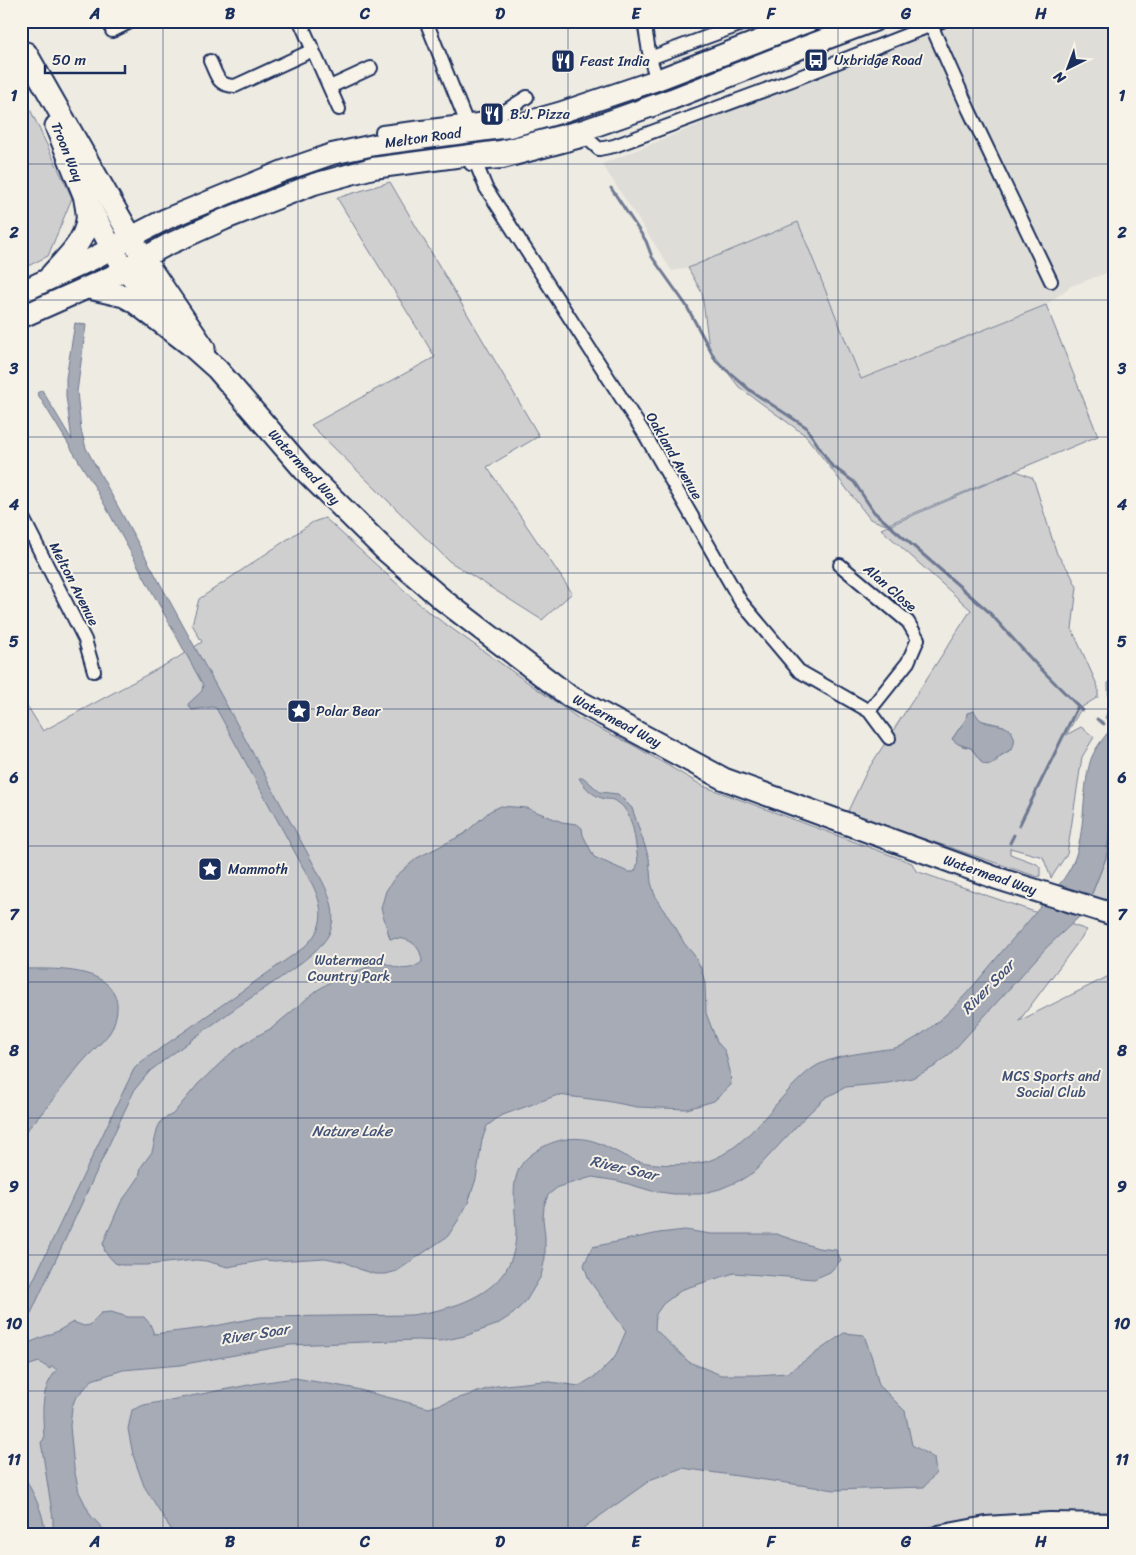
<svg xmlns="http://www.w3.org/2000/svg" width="1136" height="1555" viewBox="0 0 1136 1555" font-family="Sriracha,sans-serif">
	<rect width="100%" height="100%" fill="#eeebe2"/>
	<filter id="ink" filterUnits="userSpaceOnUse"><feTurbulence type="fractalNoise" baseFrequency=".02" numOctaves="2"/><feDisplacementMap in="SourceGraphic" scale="10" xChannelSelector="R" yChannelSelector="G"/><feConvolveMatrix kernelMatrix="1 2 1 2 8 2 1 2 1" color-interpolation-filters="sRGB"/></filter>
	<g filter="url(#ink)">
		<path fill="#deddd8" d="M961 21H1115V270L1071 286 1046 305 861 379 798 222 688 268 672 271 602 164 796 85Z"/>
		<g fill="#cfcfcf" stroke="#757f96" fill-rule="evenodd">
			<path d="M21 90 72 198 48 256 22 269 21 241 26 238 22 229 29 226 21 212V173L25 169 21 161Z"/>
			<path d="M390 182 539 436 487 467 572 593 542 620 449 561 311 425 435 357 337 198Z"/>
			<path d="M798 222 861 379 1046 305 1098 436 886 525 870 519 805 435 739 387 709 348 702 293 688 268Z"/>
			<path d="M1017 471 1033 478 1057 554 1069 571 1077 587 1072 629 1098 687V697L1082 707 1066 735 1081 727 1094 737 1082 757 1067 854 1051 878 1043 857 1010 848V854L1037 864 1040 867V876L1038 877 847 813 867 771 971 610 881 529ZM966 719C979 719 991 723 1004 726L1012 749 999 757 995 763 983 764 971 748 962 746 952 739Z"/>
			<path d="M325 518 427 611 578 718 631 744 703 786 912 863 916 871 1087 930 1019 1021 1115 973V1512L1034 1513 927 1527 910 1534H21V696L43 731 174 660 202 642 192 624 199 599 313 522Z"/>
			<path d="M1115 679V720L1112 723 1105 718 1109 708 1108 683Z"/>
			<path d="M1115 790V903L1091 896 1106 858Z"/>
		</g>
		<g fill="#a6abb5" stroke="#6e7992">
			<path d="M75 323 86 325 77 392 81 430 86 448 314 865C325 887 340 909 329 934 319 956 255 994 233 1010 205 1030 177 1050 150 1071L135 1089 124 1112 21 1335V1306L134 1069 141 1062 303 948C327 927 324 906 310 880L216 708 212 707 192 710 188 704 202 691 203 685 96 489 37 393 42 390 72 440 66 396V378Z"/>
			<path d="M974 711C976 714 978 718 981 720 991 727 1009 721 1014 737 1015 740 1014 746 1012 748 1009 752 1002 754 999 757 993 763 992 766 983 764L971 748 958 744 952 739 966 719 967 713Z"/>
			<path d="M1115 724V790L1106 858 1091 896 1078 918 1046 948 953 1051 934 1067 912 1078 888 1083 846 1087 825 1098 806 1116 754 1172 741 1180 720 1189 700 1194H674L652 1191 618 1181 592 1177 558 1187 548 1195 544 1206 543 1219 545 1236V1258L541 1276 526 1301 513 1314 496 1325 465 1336 441 1341 417 1340 290 1345 180 1365 123 1370 92 1380 75 1399 72 1407 70 1426 74 1468 79 1492 91 1516 108 1534H53V1519L41 1442 44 1439C43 1414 39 1390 57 1370L52 1366 50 1369 39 1362 21 1368V1346L58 1331 73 1322 84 1326 90 1325 101 1313 111 1312 128 1317H144L150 1324 154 1334 205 1328 260 1317 411 1315C458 1309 516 1291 516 1232 516 1205 506 1172 532 1154 550 1140 574 1134 596 1142 609 1147 621 1155 634 1160 650 1166 692 1166 708 1161 748 1149 777 1096 810 1070 828 1056 858 1054 880 1050 887 1049 894 1049 901 1046 947 1024 978 979 1011 941 1024 927 1036 912 1048 897 1055 889 1063 881 1068 872 1088 841 1080 793 1091 759 1096 746 1106 735 1115 724Z"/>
			<path d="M579 778H584L600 792 618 794 632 808 649 858 651 882 654 893 660 905 676 928 684 943 694 955 701 968 705 983 706 1013 717 1042 725 1051 730 1071 731 1085 714 1101 687 1109 637 1107 606 1101 558 1095 500 1116 487 1126 482 1140 476 1179 468 1203 459 1219 448 1236 397 1271 386 1274H375L359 1269 345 1262 325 1258 275 1261 265 1260 228 1267 206 1261 196 1260 146 1265H121L115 1263 105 1252 103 1243 121 1202 133 1186 139 1177 141 1167 152 1152 158 1127 162 1120 173 1114 198 1084 231 1053 255 1037 272 1028 316 991 335 979 382 962C398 968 407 973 422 962 421 944 407 936 390 939L381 908 386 891 395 877 417 858 464 834 490 811 501 806 527 808 562 822 577 824 582 828 583 835 594 857 628 872H634C640 864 637 855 636 846 634 830 630 806 613 800 610 799 608 799 605 799 593 796 585 788 579 778Z"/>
			<path d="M21 969C49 969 112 965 117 1003 118 1012 114 1028 108 1035 99 1046 88 1055 79 1066 60 1090 43 1114 21 1136Z"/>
			<path d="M685 1230 711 1234H776L818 1248 836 1250 841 1260 830 1272 814 1279 734 1273 683 1289 663 1304 656 1314 655 1329 689 1362 721 1375H757L787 1373 844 1333 864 1335 872 1358 879 1385 905 1411 912 1445 934 1458 936 1473 924 1487 835 1490 682 1468 652 1479 583 1528 580 1534H174L144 1486 133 1455 128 1429 132 1410 144 1405 259 1383 295 1378 352 1388 429 1408 496 1386 543 1381 579 1386 597 1375 615 1357 626 1331 589 1280 584 1265 592 1247 659 1233Z"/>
			<path d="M21 1469C31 1491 44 1509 45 1534H25L21 1527Z"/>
		</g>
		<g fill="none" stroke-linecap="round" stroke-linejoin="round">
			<g stroke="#6e7992" stroke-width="3">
				<path d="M611 188 646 241 652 257 686 305 716 361 751 391 806 427 831 465 854 482 874 512 988 611 1034 662 1082 710"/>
				<path d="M1097 719 1104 724"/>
				<path d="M1019 826 1078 706"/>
				<path d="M1010 843 1014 835"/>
			</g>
			<g stroke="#1b2f5e" stroke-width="16">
				<g id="minor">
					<path d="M300 21 339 109"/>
					<path d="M426 21 464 116 467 127"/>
					<path d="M644 21 650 58 657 80"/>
					<path d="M931 25 969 110 1051 281"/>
					<path d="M112 31 132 21"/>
					<path d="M650 58 750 21"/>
					<path d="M210 61C217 75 217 86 235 86L313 50"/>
					<path d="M330 87 371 68"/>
					<path d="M584 130 588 139 599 149 614 146 792 80 942 21"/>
					<path d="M382 132 494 118 527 97"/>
					<path d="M472 154 486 188 644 433 741 602 799 671 869 711 889 738"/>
					<path d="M471 164 503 162 585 140"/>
					<path d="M21 514 85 640 94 671"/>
					<path d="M840 565 908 622 918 639 908 662 869 711"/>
					<path d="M1048 1534 1050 1521"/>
				</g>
			</g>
			<g stroke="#1b2f5e" stroke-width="20">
				<path id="tertiary" d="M938 1534 986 1525 1050 1521 1115 1522"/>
			</g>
			<g stroke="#1b2f5e" stroke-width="24">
				<g id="primary">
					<path d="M131 237 166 219 283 171 332 154 374 145 509 127 559 113 657 80 810 21"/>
					<path d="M143 258 167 245 225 219 314 184 373 168 501 151 584 130 672 99 799 49 874 21"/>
				</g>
			</g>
			<g stroke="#1b2f5e" stroke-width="25">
				<g id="trunk">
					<path d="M26 53 143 258 204 348"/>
					<path d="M56 126 84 195 112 249 125 269 161 311"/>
					<path d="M51 275C65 259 85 242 87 220 88 214 86 206 85 200"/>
					<path d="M89 288 124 296 133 301 189 344 217 369 305 471 385 550 443 600 569 696 724 779 996 878 1115 915"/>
					<path d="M21 292 92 259 125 241"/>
					<path d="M21 317 111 277 137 262"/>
				</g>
			</g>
			<use href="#minor" stroke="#f7f3e8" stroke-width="12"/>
			<use href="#tertiary" stroke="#f7f3e8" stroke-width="16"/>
			<use href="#primary" stroke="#f7f3e8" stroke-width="20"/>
			<use href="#trunk" stroke="#f7f3e8" stroke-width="21"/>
		</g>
	</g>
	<path fill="none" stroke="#1b2f5e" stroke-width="1" stroke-opacity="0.55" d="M163 21V1534M298 21V1534M433 21V1534M568 21V1534M703 21V1534M838 21V1534M973 21V1534M21 164H1115M21 300H1115M21 437H1115M21 573H1115M21 709H1115M21 846H1115M21 982H1115M21 1118H1115M21 1255H1115M21 1391H1115"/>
	<defs>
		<g id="bus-square" transform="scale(1.25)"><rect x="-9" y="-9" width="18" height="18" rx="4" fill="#1b2f5e" stroke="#f7f3e8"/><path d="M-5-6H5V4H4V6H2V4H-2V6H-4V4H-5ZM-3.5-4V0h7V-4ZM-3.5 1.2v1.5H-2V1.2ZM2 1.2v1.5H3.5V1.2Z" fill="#fff"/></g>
		<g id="restaurant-square" transform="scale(1.25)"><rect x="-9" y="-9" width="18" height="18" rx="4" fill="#1b2f5e" stroke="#f7f3e8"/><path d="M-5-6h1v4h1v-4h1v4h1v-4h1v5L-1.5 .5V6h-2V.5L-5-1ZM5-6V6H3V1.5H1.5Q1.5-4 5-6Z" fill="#fff"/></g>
		<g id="sight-square" transform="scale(1.25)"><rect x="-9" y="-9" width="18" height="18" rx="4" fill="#1b2f5e" stroke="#f7f3e8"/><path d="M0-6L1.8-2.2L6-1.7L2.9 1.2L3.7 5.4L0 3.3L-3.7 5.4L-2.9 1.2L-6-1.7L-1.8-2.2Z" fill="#fff"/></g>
	</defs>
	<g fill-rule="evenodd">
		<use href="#bus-square" x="816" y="60"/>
		<use href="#restaurant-square" x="563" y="61"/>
		<use href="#restaurant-square" x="492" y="114"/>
		<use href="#sight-square" x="299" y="711"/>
		<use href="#sight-square" x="210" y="869"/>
	</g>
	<g text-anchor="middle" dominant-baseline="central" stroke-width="4" stroke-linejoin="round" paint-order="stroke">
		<g font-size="14" fill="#1b2f5e" stroke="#f7f3e8" text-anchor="start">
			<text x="834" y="60">Uxbridge Road</text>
			<text x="580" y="61">Feast India</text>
			<text x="510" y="114">B.J. Pizza</text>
			<text x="316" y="711">Polar Bear</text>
			<text x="228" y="869">Mammoth</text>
		</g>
		<g font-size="14" fill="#1b2f5e" stroke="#f7f3e8">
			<text transform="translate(423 138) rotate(-8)">Melton Road</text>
			<text transform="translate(67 152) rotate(68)">Troon Way</text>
			<text transform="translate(674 456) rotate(60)">Oakland Avenue</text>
			<text transform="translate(304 467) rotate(47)">Watermead Way</text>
			<text transform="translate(74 584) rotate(63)">Melton Avenue</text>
			<text transform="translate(890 588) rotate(41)">Alan Close</text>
			<text transform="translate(617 721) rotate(28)">Watermead Way</text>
			<text transform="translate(990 875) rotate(19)">Watermead Way</text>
		</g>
		<g font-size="14" fill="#3f4f75" stroke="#f7f3e8">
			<text x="349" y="960">Watermead<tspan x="349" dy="16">Country Park</tspan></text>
			<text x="1051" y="1076">MCS Sports and<tspan x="1051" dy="16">Social Club</tspan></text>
		</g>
		<g font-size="15" font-style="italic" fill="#455478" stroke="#f7f3e8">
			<text transform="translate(988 987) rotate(-46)">River Soar</text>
			<text x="352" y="1131">Nature Lake</text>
			<text transform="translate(624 1168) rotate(13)">River Soar</text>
			<text transform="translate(255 1334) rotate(-9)">River Soar</text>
		</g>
	</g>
	<rect width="1136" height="1555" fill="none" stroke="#f7f3e8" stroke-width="55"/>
	<g transform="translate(1068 68) rotate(222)" stroke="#f7f3e8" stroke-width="4" paint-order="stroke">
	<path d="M0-4L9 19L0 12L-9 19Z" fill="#1b2f5e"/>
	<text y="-8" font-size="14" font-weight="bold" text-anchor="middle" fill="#1b2f5e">N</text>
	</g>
	<path d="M45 65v8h80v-8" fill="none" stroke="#1b2f5e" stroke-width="2.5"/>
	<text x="52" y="65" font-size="15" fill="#1b2f5e" stroke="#f7f3e8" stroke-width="4" paint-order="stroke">50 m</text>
	<rect x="28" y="28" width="1080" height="1500" fill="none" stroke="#1b2f5e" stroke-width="2"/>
	<g font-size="16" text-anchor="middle" font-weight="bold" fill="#1b2f5e">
		<text x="95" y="19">A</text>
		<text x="230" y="19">B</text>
		<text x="365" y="19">C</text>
		<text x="500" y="19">D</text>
		<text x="636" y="19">E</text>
		<text x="771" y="19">F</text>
		<text x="906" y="19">G</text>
		<text x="1041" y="19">H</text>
		<text x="14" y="101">1</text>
		<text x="1122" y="101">1</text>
		<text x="14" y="238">2</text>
		<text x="1122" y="238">2</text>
		<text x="14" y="374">3</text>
		<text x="1122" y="374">3</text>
		<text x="14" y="510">4</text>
		<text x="1122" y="510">4</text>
		<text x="14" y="647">5</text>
		<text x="1122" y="647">5</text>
		<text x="14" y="783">6</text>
		<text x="1122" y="783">6</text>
		<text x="14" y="920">7</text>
		<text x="1122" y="920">7</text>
		<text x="14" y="1056">8</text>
		<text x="1122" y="1056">8</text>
		<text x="14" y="1192">9</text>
		<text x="1122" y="1192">9</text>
		<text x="14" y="1329">10</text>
		<text x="1122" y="1329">10</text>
		<text x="14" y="1465">11</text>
		<text x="1122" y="1465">11</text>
		<text x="95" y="1547">A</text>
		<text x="230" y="1547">B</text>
		<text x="365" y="1547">C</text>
		<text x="500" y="1547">D</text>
		<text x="636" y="1547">E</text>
		<text x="771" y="1547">F</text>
		<text x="906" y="1547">G</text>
		<text x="1041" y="1547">H</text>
	</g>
</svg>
